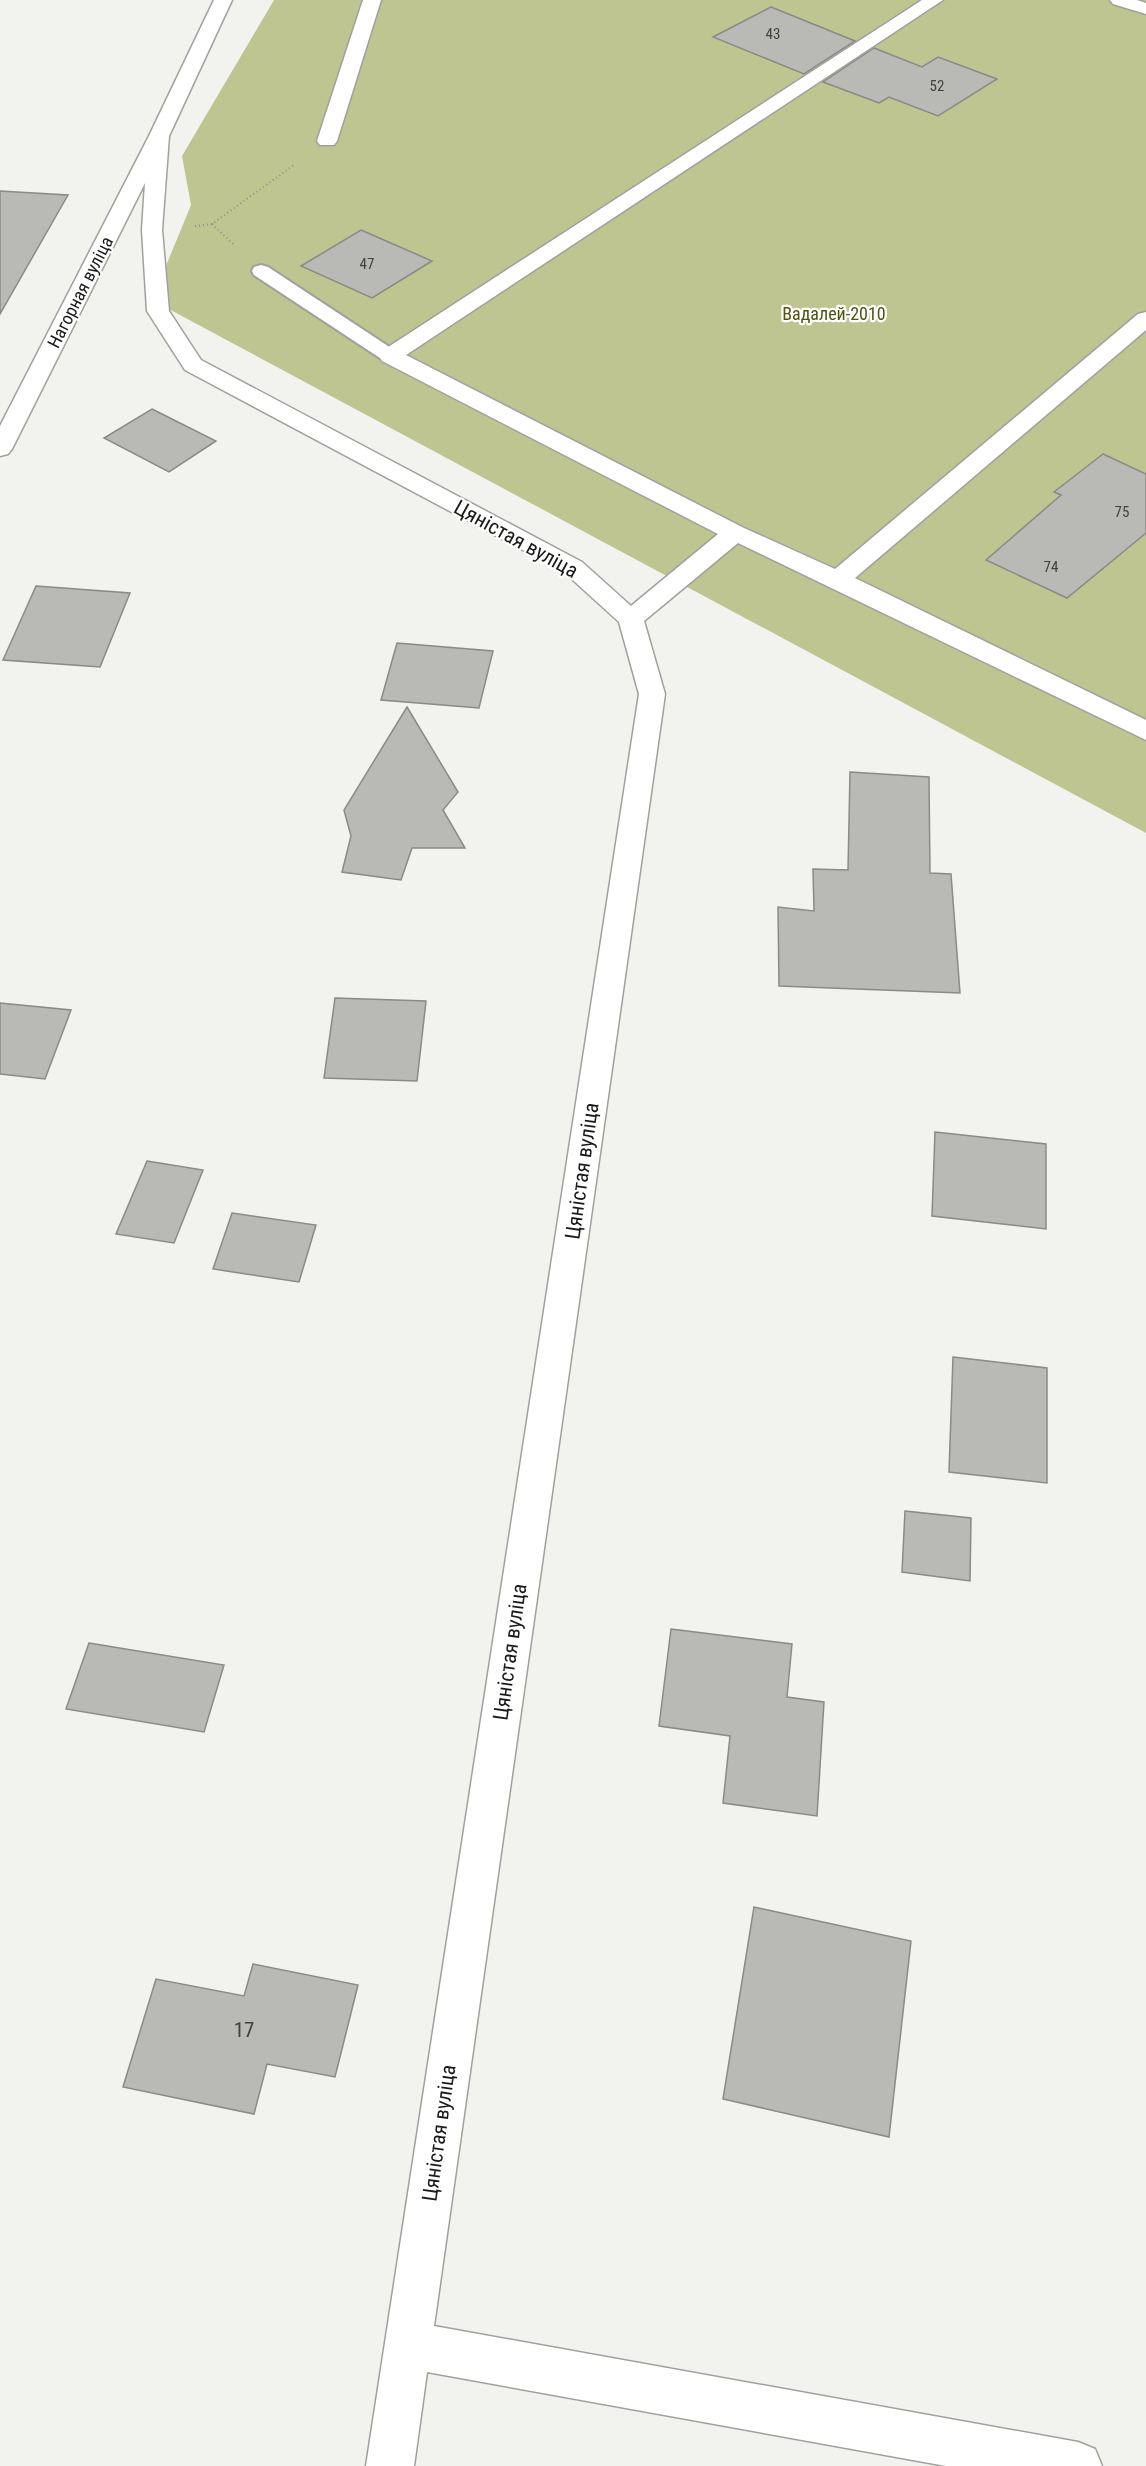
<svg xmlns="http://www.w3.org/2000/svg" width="1146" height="2466" viewBox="0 0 1146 2466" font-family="'Roboto Condensed',sans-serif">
	<rect width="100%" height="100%" fill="#f2f3ef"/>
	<path fill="#bfc590" d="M274 0H1146V833L152 300 191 205 182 156Z"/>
	<g fill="#b9b9b5" stroke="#8a8a86" stroke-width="1.5">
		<path d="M771 7 855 41 804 74 713 37Z"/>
		<path d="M874 48 922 67 938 57 997 79 938 116 889 97 879 103 823 82Z"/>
		<path d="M0 191 68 195 0 314Z"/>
		<path d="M361 230 432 261 372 298 301 266Z"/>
		<path d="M152 409 216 441 169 472 104 438Z"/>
		<path d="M1103 454 1146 474V533L1067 598 986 560 1061 495 1054 492Z"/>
		<path d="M36 586 130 593 100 667 3 660Z"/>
		<path d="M397 643 493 651 479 708 381 700Z"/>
		<path d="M407 707 458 792 443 810 465 848H412L401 880 342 872 351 836 344 810Z"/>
		<path d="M850 772 929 777 930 873 951 874 960 993 779 986 778 907 814 911 813 869 848 870Z"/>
		<path d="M335 998 426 1001 417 1081 324 1078Z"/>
		<path d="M0 1003 71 1010 45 1079 0 1074Z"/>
		<path d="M935 1132 1046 1144V1229L932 1216Z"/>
		<path d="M147 1161 203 1170 174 1243 116 1234Z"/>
		<path d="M232 1213 316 1225 299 1282 213 1269Z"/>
		<path d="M953 1357 1047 1368V1483L949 1472Z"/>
		<path d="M905 1511 971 1518 970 1581 902 1572Z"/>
		<path d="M671 1629 792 1644 787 1697 824 1702 817 1816 723 1803 730 1736 659 1726Z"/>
		<path d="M89 1643 224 1665 204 1732 66 1709Z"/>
		<path d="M754 1907 911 1941 889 2137 723 2099Z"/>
		<path d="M253 1964 358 1985 335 2077 267 2064 254 2114 123 2087 156 1979 244 1996Z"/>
	</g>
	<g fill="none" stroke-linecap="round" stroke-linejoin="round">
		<g stroke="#a0a19d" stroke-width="4">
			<path id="lane" d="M261 265 268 267 397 352 400 356 397 360H383L254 275 252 271 254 267Z"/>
		</g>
		<g stroke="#a0a19d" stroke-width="3">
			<g id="street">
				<path d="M214 0H232L169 136 162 230 169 311 201 360 582 562 631 606 718 534 382 361 379 356 382 351 922 0H943L406 355 744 528 835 569 1138 314 1146 312V330L855 578 1146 720V740L738 543 644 621 665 694 434 2326 1078 2442 1095 2449 1102 2466H946L427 2372 414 2466H366L639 694 619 622 564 572 185 370 147 311 142 230 145 183 12 449 8 454 0 456V426L149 136Z"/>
				<path d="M363 0H381L337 141 334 145H320L317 141Z"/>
				<path d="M1110 0H1137L1146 3V14L1113 4Z"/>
			</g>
		</g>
		<g stroke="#8f908d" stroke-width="2" stroke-dasharray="1 3" stroke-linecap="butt">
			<path d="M212 224 233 244"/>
			<path d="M195 226 212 224 294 165"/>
		</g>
		<use href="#lane" fill="#fff" fill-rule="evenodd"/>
		<use href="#street" fill="#fff" fill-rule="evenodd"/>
	</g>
	<g text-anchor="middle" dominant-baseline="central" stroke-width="4.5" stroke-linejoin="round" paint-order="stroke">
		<g font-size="15" fill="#41413f">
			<text x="773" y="34">43</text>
			<text x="937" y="86">52</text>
			<text x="367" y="264">47</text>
			<text x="1122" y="512">75</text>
			<text x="1051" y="567">74</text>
		</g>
		<g font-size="18" fill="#191918" stroke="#fff">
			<text transform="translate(80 292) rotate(-63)">Нагорная вуліца</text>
		</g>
		<g font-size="18" fill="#4f530e" stroke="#fff">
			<text x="834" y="313">Вадалей-2010</text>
		</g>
		<g font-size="21" fill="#191918" stroke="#fff">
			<text transform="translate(516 539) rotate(29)">Цяністая вуліца</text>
			<text transform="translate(582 1171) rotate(-82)">Цяністая вуліца</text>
			<text transform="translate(510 1652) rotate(-82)">Цяністая вуліца</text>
			<text transform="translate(439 2133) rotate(-82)">Цяністая вуліца</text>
		</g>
		<g font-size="21" fill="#41413f">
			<text x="244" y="2030">17</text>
		</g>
	</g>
</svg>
